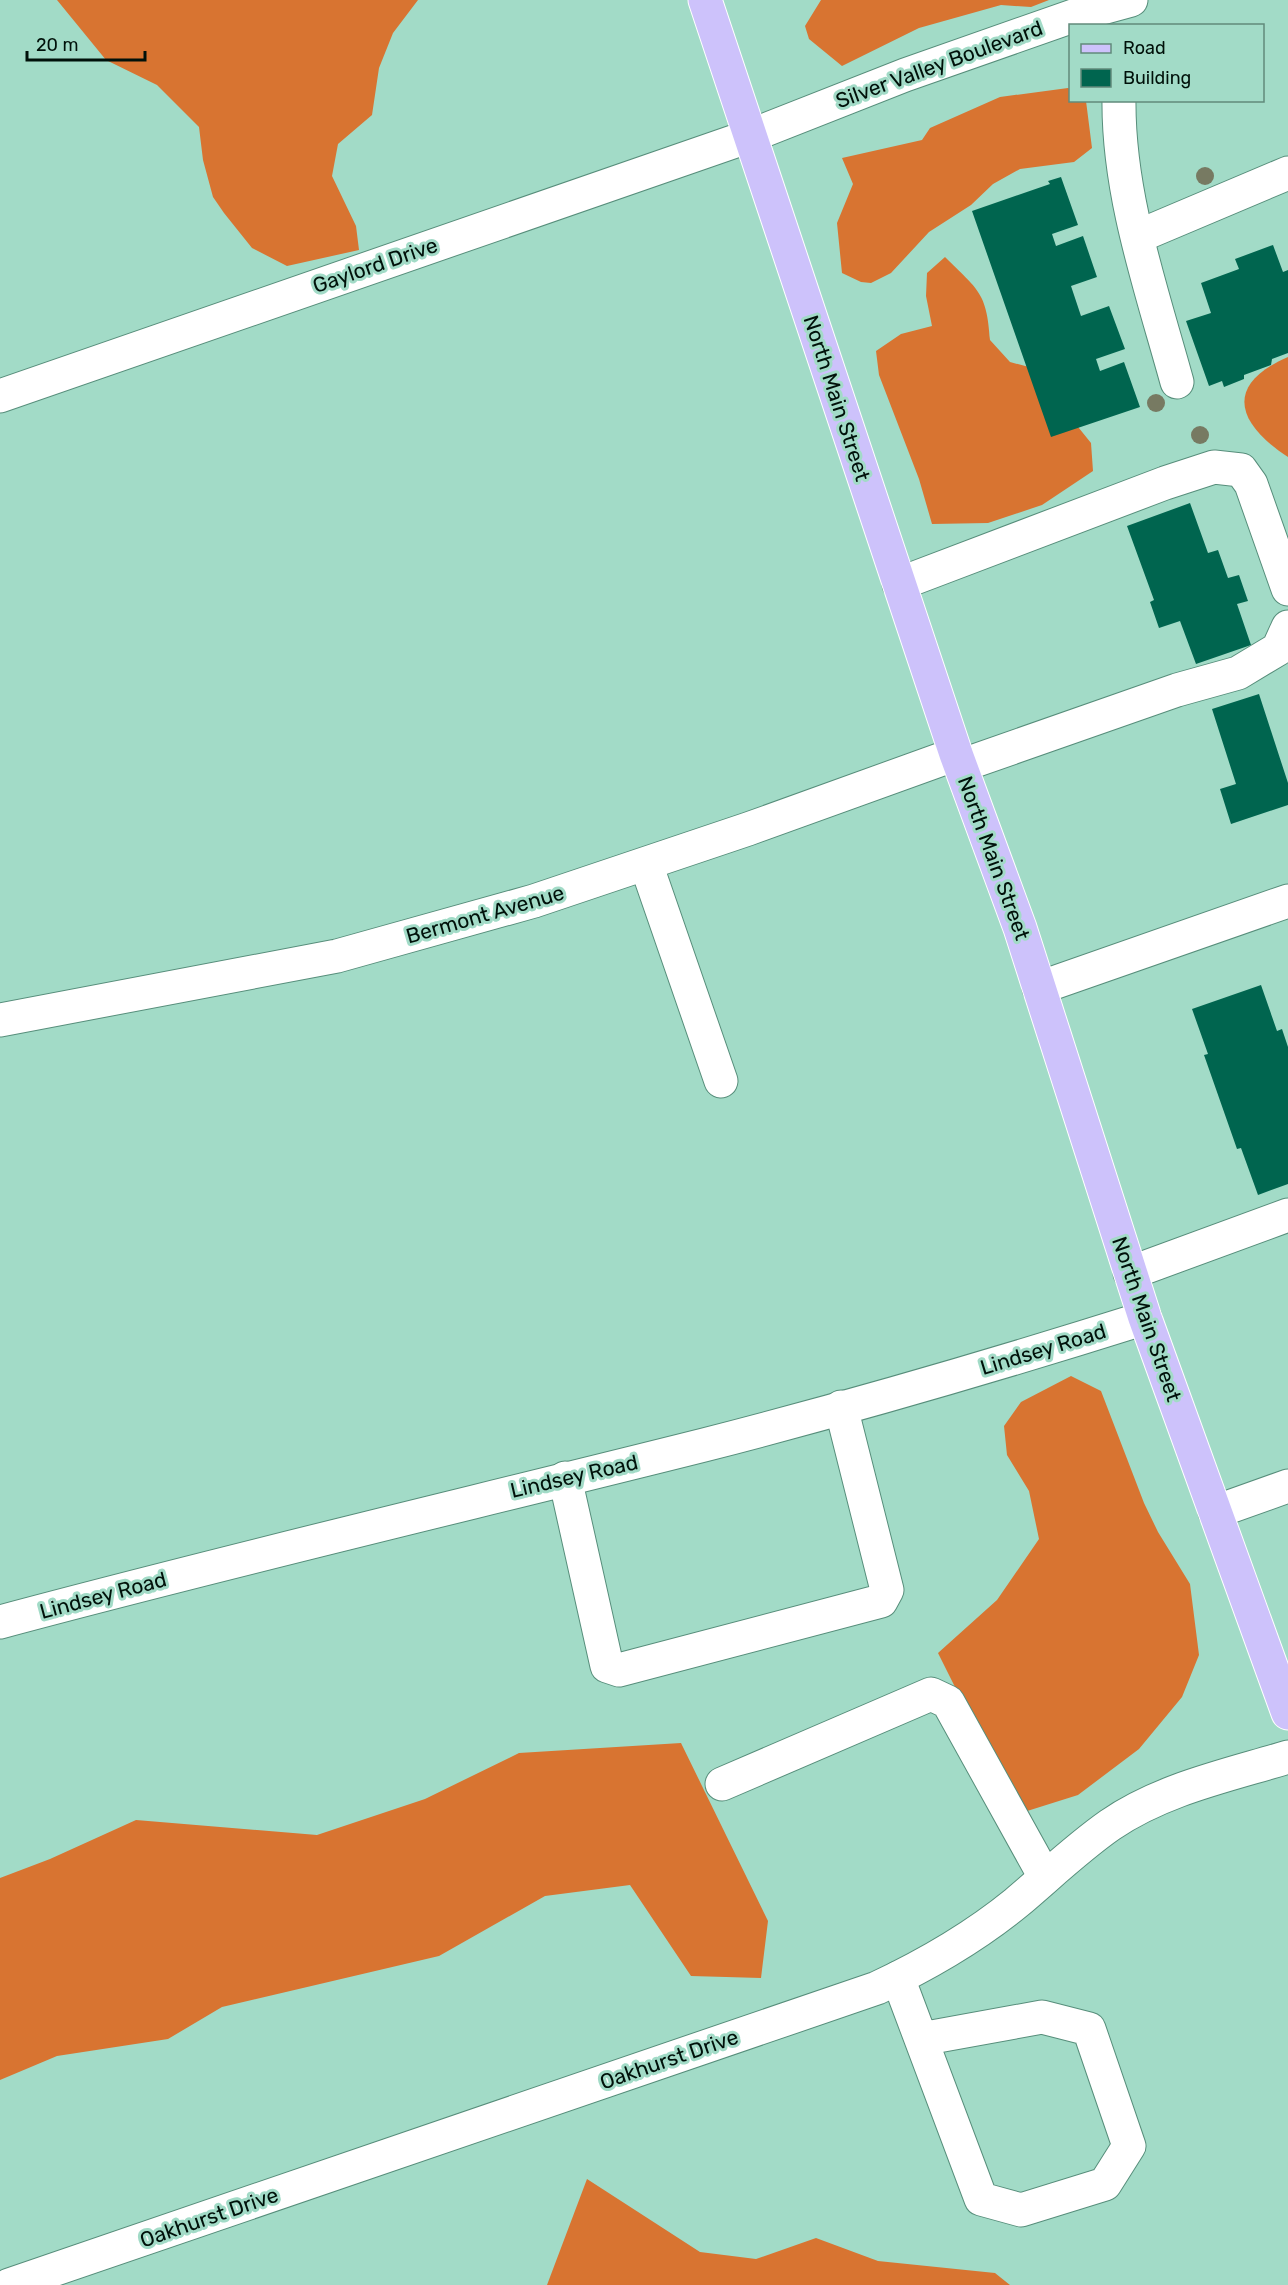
<svg xmlns="http://www.w3.org/2000/svg" width="1288" height="2285" viewBox="0 0 1288 2285" font-family="Rubik,sans-serif">
	<rect width="100%" height="100%" fill="#a2dbc7"/>
	<g fill="#d87431">
		<path d="M57 0H418L393 33 379 68 372 115 338 144 332 176 356 226 359 250 287 266 252 248 224 213 213 197 203 160 199 127 157 85 106 60Z"/>
		<path d="M821 0H1049L1031 7 1001 5 919 28 842 66 809 39 805 26Z"/>
		<path d="M1068 88 1070 89V100L1086 101 1092 148 1074 162 1020 169 993 184 971 205 929 232 891 273 871 283 861 282 842 273 837 223 853 184 842 158 922 140 930 128 1000 97Z"/>
		<path d="M945 257C978 290 987 292 990 340L1010 362 1040 370 1066 412 1091 443 1093 471 1042 505 988 523 932 524 919 479 879 375 876 351 901 334 932 326 926 296 927 273Z"/>
		<path d="M1288 357V457C1236 423 1224 385 1288 357Z"/>
		<path d="M1071 1376 1101 1391 1144 1503 1158 1532 1190 1584 1199 1655 1182 1697 1139 1749 1078 1795 1024 1812 980 1737 938 1653 997 1600 1039 1539 1029 1491 1007 1455 1004 1426 1021 1402Z"/>
		<path d="M681 1743 768 1921 761 1978 691 1976 630 1885 545 1896 439 1956 222 2007 168 2039 57 2056 0 2080V1878L50 1859 136 1820 317 1835 425 1799 519 1753Z"/>
		<path d="M587 2179 700 2252 756 2259 816 2238 878 2261 995 2273 1010 2285H547Z"/>
	</g>
	<g fill="#00654f">
		<path d="M1061 177 1078 225 1052 234 1056 246 1083 236 1097 277 1071 286 1081 316 1109 306 1125 349 1096 359 1100 371 1124 362 1140 407 1051 437 972 211 1050 184 1048 181Z"/>
		<path d="M1273 245 1283 272 1288 270V353L1272 359 1271 365 1244 375V379L1224 387 1222 381 1209 386 1186 321 1211 313 1201 283 1239 269 1235 259Z"/>
		<path d="M1190 503 1208 553 1218 550 1228 578 1239 575 1248 601 1237 604 1251 645 1196 664 1180 621 1159 628 1150 602 1154 600 1127 526Z"/>
		<path d="M1259 694 1288 783V805L1231 824 1220 789 1236 784 1212 709Z"/>
		<path d="M1261 985 1277 1031 1282 1029 1288 1047V1184L1258 1195 1241 1148 1237 1149 1204 1055 1208 1054 1192 1009Z"/>
	</g>
	<g fill="none" stroke-linecap="round" stroke-linejoin="round">
		<g stroke="#578e7b" stroke-width="35">
			<g id="minor">
				<path d="M1119 100C1118 195 1152 291 1177 382"/>
				<path d="M1139 236 1288 173"/>
				<path d="M0 396 750 136 905 75 1076 15 1131 0"/>
				<path d="M899 584 1165 483 1214 467 1241 470 1251 484 1288 589"/>
				<path d="M960 766 1177 690 1238 673 1278 649 1288 627"/>
				<path d="M646 864 721 1081"/>
				<path d="M1039 988 1288 901"/>
				<path d="M0 1020 337 956 534 901 748 829 956 754"/>
				<path d="M1130 1273 1288 1215"/>
				<path d="M565 1478 607 1666 619 1670 881 1601 887 1590 841 1407"/>
				<path d="M1215 1512 1288 1486"/>
				<path d="M0 1622C234 1559 469 1504 704 1445 852 1407 999 1364 1145 1318"/>
				<path d="M722 1784 931 1694 948 1702 1045 1877"/>
				<path d="M898 1978 981 2199 1021 2210 1105 2184 1129 2146 1089 2029 1042 2017 921 2039"/>
				<path d="M9 2285 877 1988C926 1965 973 1938 1016 1903 1047 1877 1077 1848 1110 1825 1162 1789 1229 1775 1288 1757"/>
			</g>
		</g>
		<g stroke="#fff" stroke-width="35">
			<path id="major" d="M705 0 956 754 1020 928 1145 1318 1288 1713"/>
		</g>
		<use href="#minor" stroke="#fff" stroke-width="33"/>
		<use href="#major" stroke="#cdc2fb" stroke-width="33"/>
	</g>
	<g fill="#777a62">
		<circle cx="1205" cy="176" r="9"/>
		<circle cx="1156" cy="403" r="9"/>
		<circle cx="1200" cy="435" r="9"/>
	</g>
	<g text-anchor="middle" dominant-baseline="central" stroke-width="6" stroke-linejoin="round" paint-order="stroke">
		<g font-size="21" fill="#00110a" stroke="#a2dbc7">
			<text transform="translate(939 64) rotate(-20)">Silver Valley Boulevard</text>
			<text transform="translate(375 265) rotate(-19)">Gaylord Drive</text>
			<text transform="translate(837 398) rotate(72)">North Main Street</text>
			<text transform="translate(994 858) rotate(70)">North Main Street</text>
			<text transform="translate(485 914) rotate(-16)">Bermont Avenue</text>
			<text transform="translate(1147 1319) rotate(71)">North Main Street</text>
			<text transform="translate(1043 1349) rotate(-17)">Lindsey Road</text>
			<text transform="translate(574 1476) rotate(-13)">Lindsey Road</text>
			<text transform="translate(103 1595) rotate(-15)">Lindsey Road</text>
			<text transform="translate(669 2059) rotate(-19)">Oakhurst Drive</text>
			<text transform="translate(209 2217) rotate(-19)">Oakhurst Drive</text>
		</g>
	</g>
	<rect x="1069" y="24" width="195" height="78" fill="#a2dbc7" stroke="#618a7b" stroke-width="1.5"/>
	<rect x="1081" y="44" width="30" height="9" fill="#cdc2fb" stroke="#618a7b" stroke-width="1.5"/>
	<text x="1123" y="54" font-size="18" fill="#00110a">Road</text>
	<rect x="1081" y="69" width="30" height="18" fill="#00654f" stroke="#618a7b" stroke-width="1.5"/>
	<text x="1123" y="84" font-size="18" fill="#00110a">Building</text>
	<path d="M27 51v9h118v-9" fill="none" stroke="#00110a" stroke-width="3"/>
	<text x="36" y="51" font-size="18" fill="#00110a" stroke="#a2dbc7" stroke-width="4.5" paint-order="stroke">20 m</text>
</svg>
